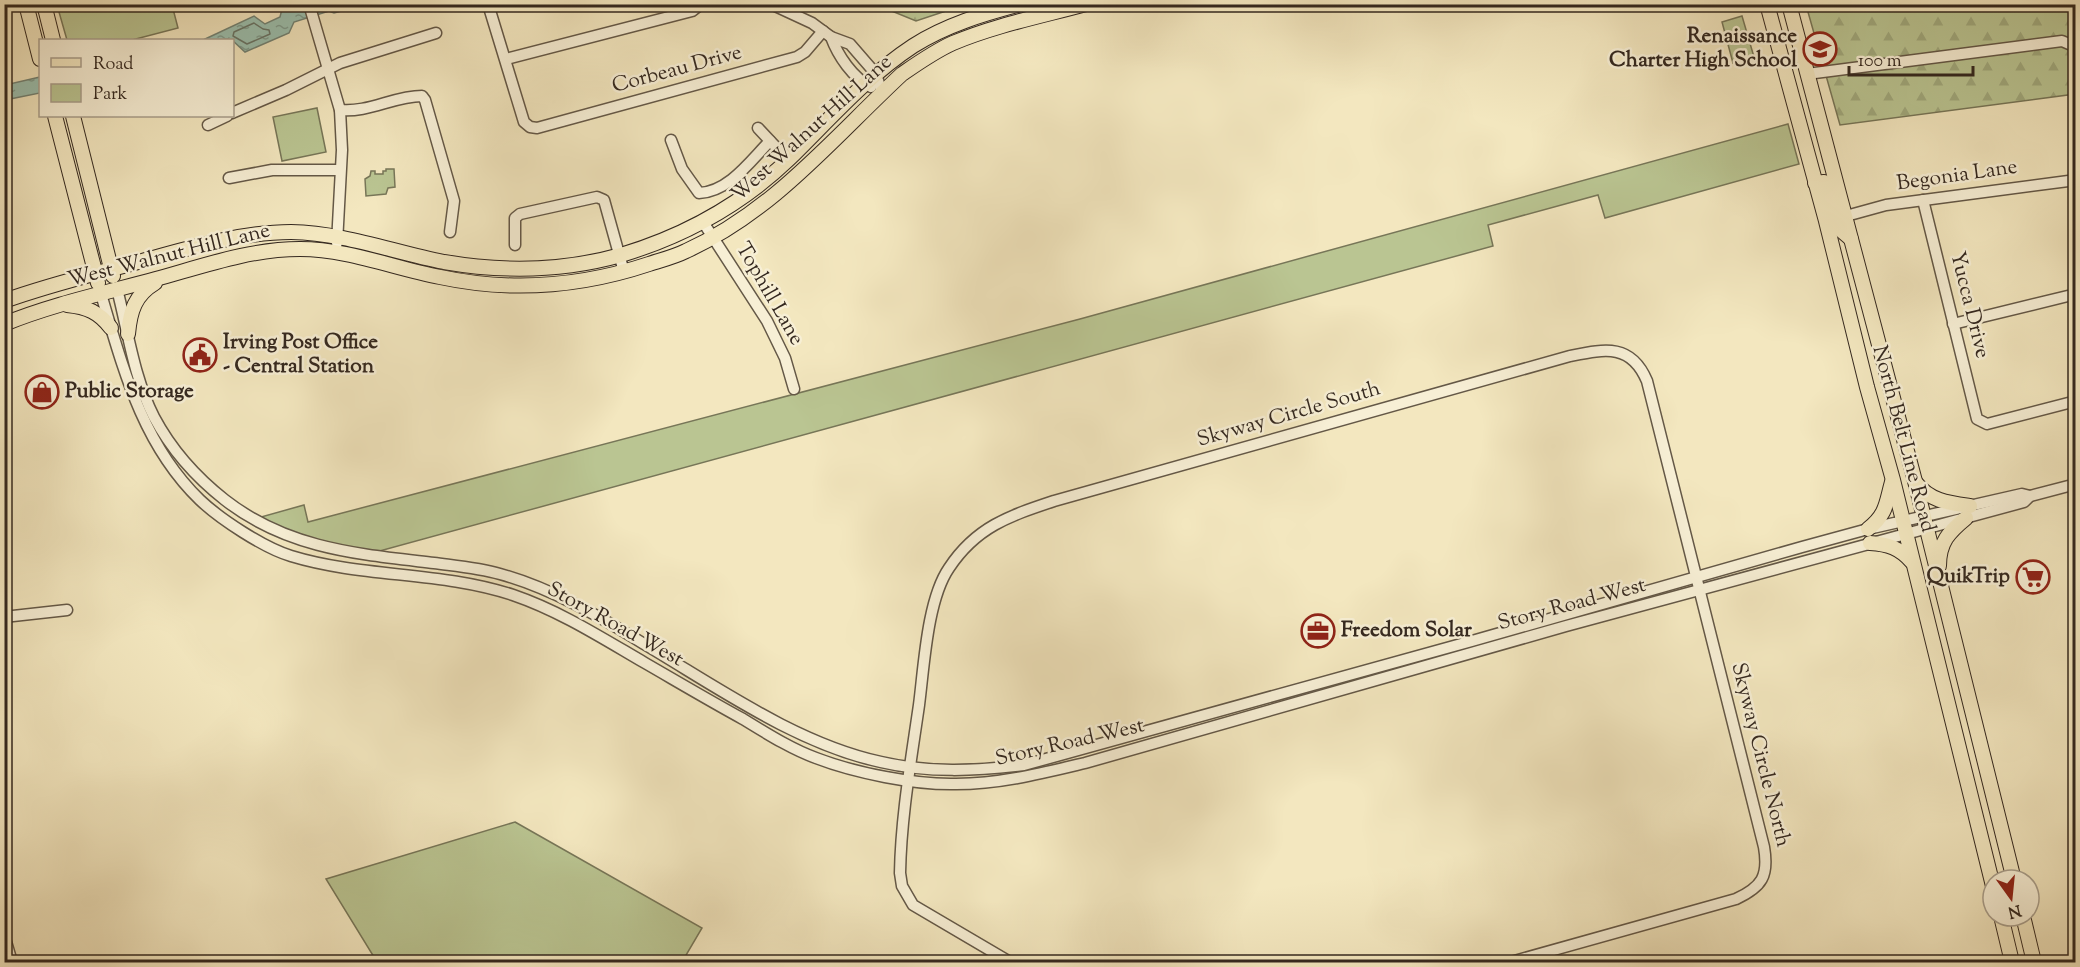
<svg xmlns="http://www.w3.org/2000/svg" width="2080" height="967" viewBox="0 0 2080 967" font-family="'Sorts Mill Goudy',serif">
	<defs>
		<pattern id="forest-firs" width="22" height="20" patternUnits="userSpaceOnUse" patternTransform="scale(1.5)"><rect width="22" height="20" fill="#bac592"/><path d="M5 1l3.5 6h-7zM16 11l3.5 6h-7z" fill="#a0a97d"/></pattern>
		<pattern id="water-ripples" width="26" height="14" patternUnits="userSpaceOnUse" patternTransform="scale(1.5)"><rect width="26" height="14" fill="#9bc0af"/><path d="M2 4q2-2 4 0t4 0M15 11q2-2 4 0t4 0" fill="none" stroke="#7f9c8e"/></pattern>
	</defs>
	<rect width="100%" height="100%" fill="#f3e7bf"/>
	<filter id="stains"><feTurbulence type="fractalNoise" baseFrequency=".00333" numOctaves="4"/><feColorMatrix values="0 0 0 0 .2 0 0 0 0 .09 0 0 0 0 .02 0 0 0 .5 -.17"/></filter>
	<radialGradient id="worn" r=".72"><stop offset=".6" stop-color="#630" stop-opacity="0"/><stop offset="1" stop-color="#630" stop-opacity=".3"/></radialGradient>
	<g fill="#bac592" stroke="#777658" stroke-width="1.5">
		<path d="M57 5H172L178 28 132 40H67Z"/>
		<path d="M1742 16 1754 57 1733 63 1722 22Z"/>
		<path d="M317 108 326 152 282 161 273 117Z"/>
		<path d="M1788 124 1799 164 1605 218 1598 195 1488 225 1493 246 376 552C341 548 290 537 261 517L304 505 308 522 1080 319Z"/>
		<path d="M386 169H394L395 187 388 188 386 194 366 196 365 179 370 176 371 171H375V174H383V171H386Z"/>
		<path d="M515 822 702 928 682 962H377L326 879Z"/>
	</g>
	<g fill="url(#forest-firs)" stroke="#777658" stroke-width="1.5">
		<path d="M877 5H964L916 21Z"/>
		<path d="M1806 5H2075V94L1840 125Z"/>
	</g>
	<g fill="url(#water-ripples)" stroke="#728375" stroke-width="1.5">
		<path d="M283 5H358L357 7 334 13 329 11 294 22 289 33 245 52 232 40H203L254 16 265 24 280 17Z"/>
		<path d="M40 77V93L5 100V85Z"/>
	</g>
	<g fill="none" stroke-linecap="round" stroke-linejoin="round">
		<path stroke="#687467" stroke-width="1.5" d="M254 23 263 29 269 30 270 34 247 44 233 36 234 32Z"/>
		<g stroke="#645847" stroke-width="13">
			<g id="minor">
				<path d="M309 4 340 110 342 150 337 243"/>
				<path d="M488 4 524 122 530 127 537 128 797 57 805 52 823 31"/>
				<path d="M771 4 812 23 831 37 850 44 876 74 882 93"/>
				<path d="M831 37C838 56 853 78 871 87"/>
				<path d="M506 59 692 11 701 4"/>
				<path d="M1807 74 2062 41 2076 47"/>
				<path d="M340 110C368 113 394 96 422 96L425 100 454 201 450 232"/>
				<path d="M232 113 286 90 340 63 436 33"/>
				<path d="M208 125 227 116"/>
				<path d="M758 128 788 160"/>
				<path d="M671 140 682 169 699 193C729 192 751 160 770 141"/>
				<path d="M229 178 272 170H340"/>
				<path d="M1923 200 1977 419 1987 424 2076 401"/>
				<path d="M1846 216 1886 205 2076 180"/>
				<path d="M703 222 767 321 785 358 794 389"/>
				<path d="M515 245V218L520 214 597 197 604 200 624 272"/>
				<path d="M117 289C128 331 134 378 154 417 171 449 197 478 225 500 288 549 358 554 434 563 456 566 479 568 500 574 551 588 599 616 644 644 717 687 797 744 881 762 928 773 976 771 1024 765L1472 641 1802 547 1868 529 2022 494 2030 496 2076 484"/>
				<path d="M101 294C123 368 142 444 200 500 220 519 264 548 291 556 363 578 441 571 513 595 560 611 602 638 645 663 678 682 710 701 743 719 766 733 791 749 816 758 855 773 915 785 956 784 1000 784 1043 773 1085 763L1566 626 2024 502 2030 496"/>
				<path d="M1953 324 2076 294"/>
				<path d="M4 617 67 610"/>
				<path d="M4 935 12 962"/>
				<path d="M1010 962 913 905 902 886 900 873C901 817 911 761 919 705 924 667 927 600 949 568 976 527 1009 516 1054 501L1570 356C1605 349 1631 343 1647 381L1764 847C1769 876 1762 887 1736 899L1511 962"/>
			</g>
		</g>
		<g stroke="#34281f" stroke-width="16">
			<g id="major">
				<path d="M26 4 40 59"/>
				<path d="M44 4 53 40"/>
				<path d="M1767 4 1826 221 1867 387 1893 480 1993 886"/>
				<path d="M1789 4 1916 485 2014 880"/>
				<path d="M55 116 98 283"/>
				<path d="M73 116 113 276"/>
				<path d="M1815 183 1824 182 1837 227 1851 239"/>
				<path d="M4 301C48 285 94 274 138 262 187 249 240 232 291 232 344 233 393 252 444 262 502 272 564 271 621 255 684 236 742 204 789 159 829 120 866 77 913 46 946 25 983 14 1021 4"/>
				<path d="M67 305C87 307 99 312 111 328"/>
				<path d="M4 324C53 304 105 293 156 279 203 266 250 249 300 249 348 249 393 268 440 277 510 292 580 287 649 264 661 260 674 257 686 251 773 212 833 138 902 74 918 63 935 51 953 43 996 25 1042 16 1086 4"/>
				<path d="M128 334C130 311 135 295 155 283"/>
				<path d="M1916 483C1930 501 1948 503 1970 506"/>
				<path d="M1868 529C1887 514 1886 503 1892 482"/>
				<path d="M1870 543C1888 544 1900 548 1912 562"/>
				<path d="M1939 566C1939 542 1949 532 1966 518"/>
				<path d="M2001 916 2012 962"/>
				<path d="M2023 916 2034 962"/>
			</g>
		</g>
		<use href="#minor" stroke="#f7efd5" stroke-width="10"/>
		<use href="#major" stroke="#f3e7bf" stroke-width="14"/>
	</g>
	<defs>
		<g id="school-ring" transform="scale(1.725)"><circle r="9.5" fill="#f7efd5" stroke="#8f2418" stroke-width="1.5"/><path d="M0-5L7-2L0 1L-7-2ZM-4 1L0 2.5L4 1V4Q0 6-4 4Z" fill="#8f2418"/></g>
		<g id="civic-ring" transform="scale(1.725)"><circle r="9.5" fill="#f7efd5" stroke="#8f2418" stroke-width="1.5"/><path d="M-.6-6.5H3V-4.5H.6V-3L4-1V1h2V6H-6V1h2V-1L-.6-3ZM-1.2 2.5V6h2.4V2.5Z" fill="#8f2418"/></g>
		<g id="shop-ring" transform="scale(1.725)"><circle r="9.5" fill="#f7efd5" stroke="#8f2418" stroke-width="1.5"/><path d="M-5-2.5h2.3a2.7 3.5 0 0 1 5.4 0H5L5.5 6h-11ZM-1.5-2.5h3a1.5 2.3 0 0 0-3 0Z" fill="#8f2418"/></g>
		<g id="supermarket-ring" transform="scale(1.725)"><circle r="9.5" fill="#f7efd5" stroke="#8f2418" stroke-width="1.5"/><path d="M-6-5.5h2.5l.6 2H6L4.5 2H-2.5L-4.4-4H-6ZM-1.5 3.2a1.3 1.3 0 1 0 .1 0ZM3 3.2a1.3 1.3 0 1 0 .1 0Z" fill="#8f2418"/></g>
		<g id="office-ring" transform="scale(1.725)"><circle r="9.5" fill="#f7efd5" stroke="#8f2418" stroke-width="1.5"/><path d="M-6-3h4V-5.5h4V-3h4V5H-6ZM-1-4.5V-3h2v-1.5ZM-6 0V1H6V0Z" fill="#8f2418"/></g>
	</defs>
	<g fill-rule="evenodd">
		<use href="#school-ring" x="1820" y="49"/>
		<use href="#civic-ring" x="200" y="355"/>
		<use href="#shop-ring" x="42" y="392"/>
		<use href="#supermarket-ring" x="2033" y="577"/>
		<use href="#office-ring" x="1318" y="631"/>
	</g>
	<g text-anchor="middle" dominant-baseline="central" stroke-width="5" stroke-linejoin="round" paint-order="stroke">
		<g font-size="21" font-weight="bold" fill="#34281f" stroke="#f7efd5" text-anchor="start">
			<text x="1797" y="37" text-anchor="end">Renaissance<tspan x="1797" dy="24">Charter High School</tspan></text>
			<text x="223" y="343">Irving Post Office<tspan x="223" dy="24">- Central Station</tspan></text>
			<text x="65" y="392">Public Storage</text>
			<text x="2010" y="577" text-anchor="end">QuikTrip</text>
			<text x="1341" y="631">Freedom Solar</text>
		</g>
		<g font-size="21" fill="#34281f" stroke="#f7efd5">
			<text transform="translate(677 70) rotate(-15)">Corbeau Drive</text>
			<text transform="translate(812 129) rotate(-42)">West Walnut Hill Lane</text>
			<text transform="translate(1957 176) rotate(-8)">Begonia Lane</text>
			<text transform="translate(169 256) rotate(-14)">West Walnut Hill Lane</text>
			<text transform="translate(769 294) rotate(60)">Tophill Lane</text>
			<text transform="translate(1969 305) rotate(76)">Yucca Drive</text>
			<text transform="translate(1289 415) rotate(-16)">Skyway Circle South</text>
			<text transform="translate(1903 439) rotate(75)">North Belt Line Road</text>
			<text transform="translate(1572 605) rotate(-15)">Story Road West</text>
			<text transform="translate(615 625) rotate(29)">Story Road West</text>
			<text transform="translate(1070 743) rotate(-13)">Story Road West</text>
			<text transform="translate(1760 755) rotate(76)">Skyway Circle North</text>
		</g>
	</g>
	<rect width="2080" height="967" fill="none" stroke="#f3e7bf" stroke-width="24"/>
	<rect x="6" y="6" width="2068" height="955" fill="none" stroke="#34281f" stroke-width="3"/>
	<rect x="12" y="12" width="2056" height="943" fill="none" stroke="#34281f" stroke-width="1.5"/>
	<rect x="39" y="39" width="195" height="78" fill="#f7efd5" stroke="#a99f8c" stroke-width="1.5"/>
	<rect x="51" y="58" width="30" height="9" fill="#f3e7bf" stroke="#a99f8c" stroke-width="1.5"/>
	<text x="93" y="69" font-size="18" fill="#34281f">Road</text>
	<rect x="51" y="84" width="30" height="18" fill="#bac592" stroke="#a99f8c" stroke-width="1.5"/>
	<text x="93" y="99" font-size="18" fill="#34281f">Park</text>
	<g transform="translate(2011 898) rotate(165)"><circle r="28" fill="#f7efd5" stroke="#a99f8c" stroke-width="1.5"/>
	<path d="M0-4.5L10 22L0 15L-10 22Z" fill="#8f2418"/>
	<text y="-9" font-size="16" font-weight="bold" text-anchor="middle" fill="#34281f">N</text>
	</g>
	<path d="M1849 66v9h124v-9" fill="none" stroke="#34281f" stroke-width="3"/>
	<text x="1858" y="66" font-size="18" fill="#34281f" stroke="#f7efd5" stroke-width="4.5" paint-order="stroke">100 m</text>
	<rect width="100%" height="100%" filter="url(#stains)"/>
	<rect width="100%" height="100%" fill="url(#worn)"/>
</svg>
